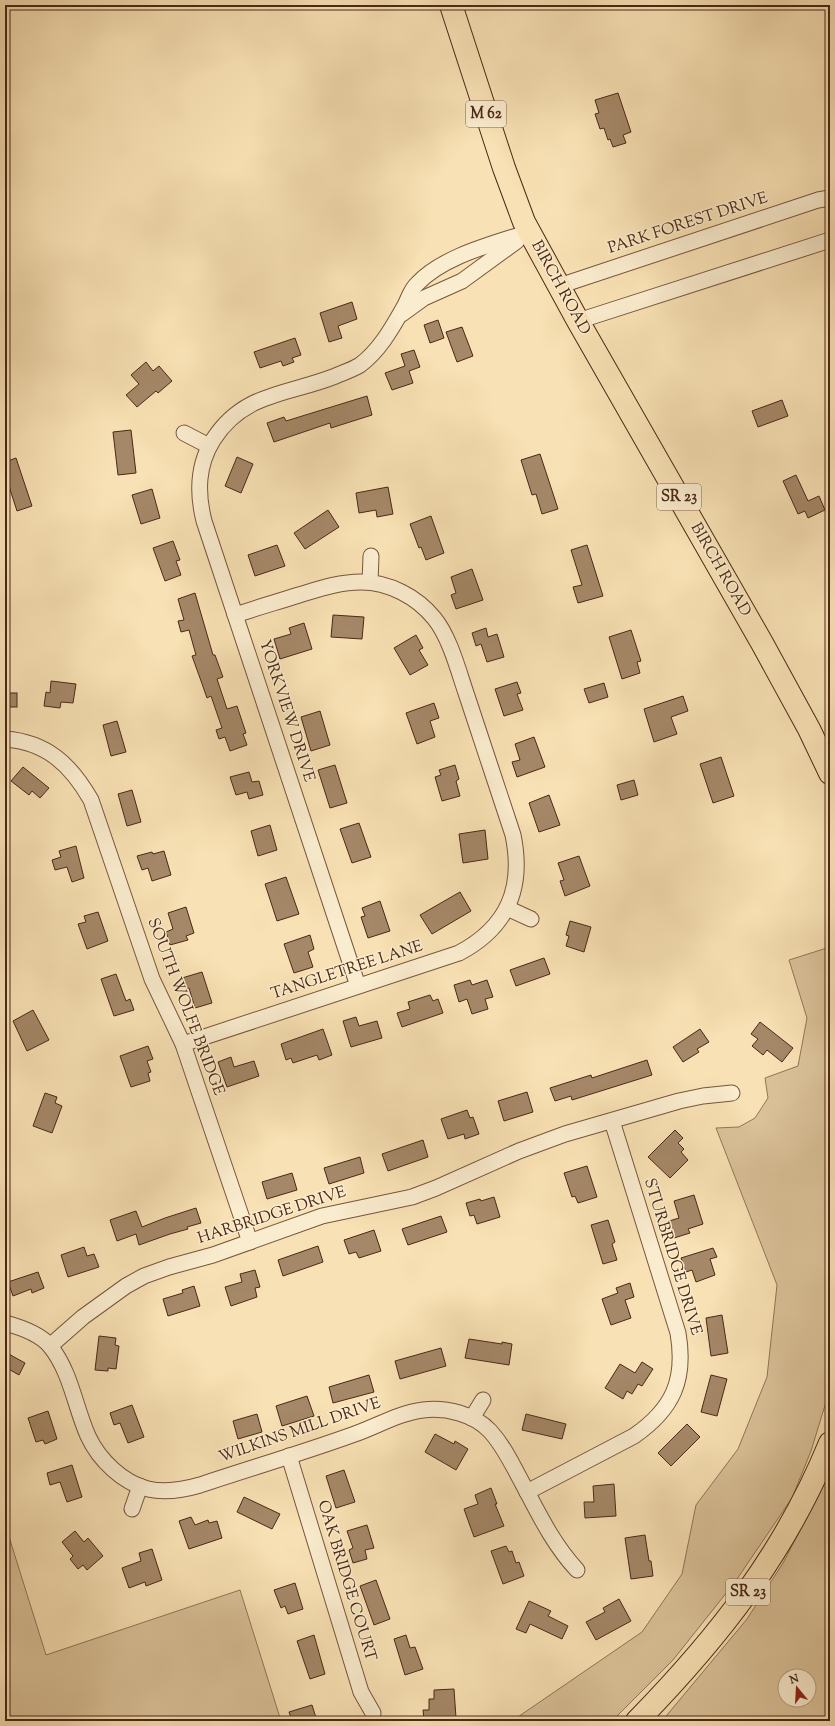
<svg xmlns="http://www.w3.org/2000/svg" width="835" height="1726" viewBox="0 0 835 1726" font-family="'Sorts Mill Goudy',serif">
	<rect width="100%" height="100%" fill="#f8e1b4"/>
	<filter id="stains"><feTurbulence type="fractalNoise" baseFrequency=".005" numOctaves="4"/><feColorMatrix values="0 0 0 0 .2 0 0 0 0 .09 0 0 0 0 .02 0 0 0 .5 -.17"/></filter>
	<radialGradient id="worn" r=".72"><stop offset=".6" stop-color="#630" stop-opacity="0"/><stop offset="1" stop-color="#630" stop-opacity=".3"/></radialGradient>
	<g fill="#dbc299" stroke="#937558" fill-rule="evenodd">
		<path d="M830 947V1389L811 1451 792 1498 735 1582 673 1660 612 1721H512L642 1632 682 1574 696 1505 738 1449 767 1377 777 1285 716 1128 739 1127 755 1118 768 1098 765 1078 798 1066 807 1018 789 960Z"/>
		<path d="M830 1468V1721H662L747 1619 783 1563 817 1498ZM785 1676H809V1700H785Z"/>
		<path d="M5 1524 46 1655 240 1590 281 1721H5Z"/>
	</g>
	<g fill="#a58868" stroke="#4b2816">
		<path d="M618 93 631 132 623 135 626 143 613 147 610 139 608 140 604 128 600 129 595 114 599 113 595 100Z"/>
		<path d="M352 302 357 319 338 326 342 338 329 342 320 313Z"/>
		<path d="M438 320 444 338 430 343 424 325Z"/>
		<path d="M462 327 473 356 457 362 446 332Z"/>
		<path d="M295 338 301 355 292 358 294 362 283 366 281 361 260 368 254 352Z"/>
		<path d="M414 350 420 367 409 371 413 383 392 390 385 373 405 366 401 354Z"/>
		<path d="M146 362 153 371 159 366 172 381 158 393 156 391 137 407 126 395 139 384 131 375Z"/>
		<path d="M367 396 372 415 331 428 330 423 274 442 267 423 284 417 286 421Z"/>
		<path d="M782 400 788 416 758 427 752 411Z"/>
		<path d="M131 430 136 473 118 475 113 432Z"/>
		<path d="M540 454 558 509 542 514 536 494 532 495 521 460Z"/>
		<path d="M237 457 253 464 241 493 225 486Z"/>
		<path d="M16 458 32 506 17 511 5 474V462Z"/>
		<path d="M796 475 808 501 819 496 825 510 808 518 805 511 798 514 783 481Z"/>
		<path d="M388 487 393 514 377 517 376 510 359 513 356 493Z"/>
		<path d="M152 489 160 518 141 524 132 495Z"/>
		<path d="M328 510 339 527 305 549 294 533Z"/>
		<path d="M431 516 444 553 426 560 421 547 419 548 410 524Z"/>
		<path d="M173 541 180 560 176 561 181 575 165 581 153 548Z"/>
		<path d="M277 545 285 566 255 576 248 555Z"/>
		<path d="M587 545 603 596 578 603 573 587 582 585 571 550Z"/>
		<path d="M472 569 483 600 456 609 451 595 456 593 451 577Z"/>
		<path d="M195 593 213 655H215L223 677 217 679 227 709 237 706 246 733 243 734 247 745 230 751 225 737 219 739 216 730 222 728 211 696 207 698 200 678 192 656 196 655 189 630 181 632 178 621 184 620 178 599Z"/>
		<path d="M333 615 364 617 362 639 331 637Z"/>
		<path d="M304 623 312 649 280 659 274 639 291 634 289 628Z"/>
		<path d="M486 628 488 637 497 634 504 657 487 662 481 644 476 646 472 633Z"/>
		<path d="M631 630 641 661 637 662 640 673 622 679 609 637Z"/>
		<path d="M416 635 423 648 419 650 428 665 410 675 394 648Z"/>
		<path d="M51 681 76 684 73 703 61 702 60 708 44 706 46 692 50 693Z"/>
		<path d="M517 682 521 693 517 694 523 710 504 716 495 689Z"/>
		<path d="M604 683 608 697 589 703 584 689Z"/>
		<rect x="5" y="693" width="12" height="14"/>
		<path d="M683 696 688 711 671 717 677 734 654 742 644 709Z"/>
		<path d="M434 703 439 718 430 721 435 737 417 744 406 713Z"/>
		<path d="M320 711 330 745 311 751 301 717Z"/>
		<path d="M117 721 126 752 111 756 103 725Z"/>
		<path d="M534 737 545 767 517 777 512 762 520 760 515 744Z"/>
		<path d="M721 757 734 796 713 803 700 764Z"/>
		<path d="M335 765 347 803 330 808 318 770Z"/>
		<path d="M455 765 459 779 456 781 460 796 442 801 435 777 441 775 439 770Z"/>
		<path d="M23 767 49 788 40 798 32 791 29 795 11 781Z"/>
		<path d="M249 772 252 782 259 781 263 795 249 799 247 792 236 795 230 777Z"/>
		<path d="M634 780 638 795 621 800 617 785Z"/>
		<path d="M132 790 141 822 127 826 118 794Z"/>
		<path d="M549 795 560 825 539 832 529 803Z"/>
		<path d="M359 823 371 857 352 863 340 829Z"/>
		<path d="M270 825 277 850 258 856 251 831Z"/>
		<path d="M485 830 488 859 463 863 459 834Z"/>
		<path d="M76 846 84 878 72 882 67 867 55 870 52 860 61 857 59 851Z"/>
		<path d="M164 851 171 875 152 881 148 868 142 870 137 856 152 852 153 854Z"/>
		<path d="M579 856 590 886 565 896 560 881 564 880 558 863Z"/>
		<path d="M286 877 299 914 277 921 265 884Z"/>
		<path d="M460 892 471 911 432 934 420 915Z"/>
		<path d="M380 901 390 931 368 938 361 917 365 916 362 908Z"/>
		<path d="M186 907 194 933 186 936 188 940 170 945 166 932 173 929 168 913Z"/>
		<path d="M98 912 108 941 87 949 78 924 86 922 84 916Z"/>
		<path d="M570 921 591 927 584 952 566 946 569 936 566 935Z"/>
		<path d="M310 935 314 949 308 952 313 967 294 973 284 944Z"/>
		<path d="M544 958 550 974 516 986 510 970Z"/>
		<path d="M202 972 212 1003 195 1008 189 988 186 989 182 978Z"/>
		<path d="M116 974 126 1001 130 999 134 1010 114 1016 101 979Z"/>
		<path d="M470 980 472 985 487 980 493 997 485 999 488 1009 472 1014 467 999 459 1002 454 985Z"/>
		<path d="M430 995 433 1001 438 999 443 1013 402 1027 397 1013 410 1009 408 1002Z"/>
		<path d="M33 1010 49 1040 27 1051 13 1021Z"/>
		<path d="M356 1017 359 1026 377 1021 382 1038 351 1047 343 1021Z"/>
		<path d="M760 1022 793 1048 782 1062 767 1050 763 1055 752 1046 758 1039 751 1034Z"/>
		<path d="M323 1029 332 1055 319 1060 317 1055 293 1063 291 1058 286 1060 281 1044Z"/>
		<path d="M700 1029 709 1042 697 1049 699 1052 683 1062 673 1047Z"/>
		<path d="M148 1046 153 1059 147 1061 151 1072 148 1073 150 1081 131 1087 120 1056Z"/>
		<path d="M231 1057 234 1067 254 1061 259 1076 227 1087 218 1062Z"/>
		<path d="M647 1060 652 1075 572 1100 571 1096 555 1101 550 1088 591 1075 592 1078Z"/>
		<path d="M527 1092 533 1112 504 1121 498 1101Z"/>
		<path d="M45 1093 57 1097 55 1103 62 1106 52 1133 33 1126Z"/>
		<path d="M467 1110 470 1118 473 1117 479 1134 465 1139 464 1134 448 1139 441 1119Z"/>
		<path d="M675 1130 683 1138 678 1143 684 1149 681 1152 688 1160 670 1178 648 1157Z"/>
		<path d="M423 1140 428 1157 388 1171 382 1154Z"/>
		<path d="M360 1157 364 1173 329 1184 324 1168Z"/>
		<path d="M587 1166 597 1197 578 1203 575 1196 572 1197 564 1173Z"/>
		<path d="M292 1173 297 1190 267 1199 262 1182Z"/>
		<path d="M694 1195 703 1224 688 1229 690 1233 674 1238 669 1221 679 1218 674 1201Z"/>
		<path d="M494 1197 500 1217 477 1224 474 1215 470 1216 466 1203 480 1199 481 1201Z"/>
		<path d="M196 1208 201 1223 187 1227 188 1229 170 1234 139 1245 136 1234 117 1241 110 1220 136 1211 142 1227 165 1218Z"/>
		<path d="M441 1216 447 1232 408 1245 402 1229Z"/>
		<path d="M608 1220 615 1242 612 1244 617 1260 603 1264 591 1225Z"/>
		<path d="M374 1230 381 1251 359 1258 356 1252 349 1254 344 1240Z"/>
		<path d="M318 1246 323 1262 283 1276 278 1260Z"/>
		<path d="M84 1247 87 1256 94 1254 99 1267 68 1277 61 1255Z"/>
		<path d="M713 1248 717 1257 710 1259 715 1275 696 1282 692 1270 686 1272 681 1258Z"/>
		<path d="M255 1270 260 1287 255 1288 257 1297 231 1306 225 1287 242 1282 240 1274Z"/>
		<path d="M38 1272 44 1288 32 1293 31 1289 13 1296 8 1282Z"/>
		<path d="M630 1283 634 1297 625 1300 631 1318 611 1325 602 1299 618 1293 616 1288Z"/>
		<path d="M194 1286 200 1306 168 1316 163 1299 183 1293 182 1290Z"/>
		<path d="M722 1315 728 1353 711 1356 706 1318Z"/>
		<path d="M99 1336 116 1338 115 1345 119 1346 116 1369 108 1368V1371L95 1370Z"/>
		<path d="M469 1339 502 1344V1342L512 1344 509 1365 465 1358Z"/>
		<path d="M441 1348 446 1366 400 1379 395 1361Z"/>
		<path d="M5 1352 25 1363 19 1375 5 1367Z"/>
		<path d="M642 1362 653 1369 642 1386 638 1384 632 1394 627 1391 623 1399 605 1388 620 1364 635 1373Z"/>
		<path d="M369 1375 374 1392 333 1403 329 1387Z"/>
		<path d="M711 1375 727 1379 717 1416 701 1412Z"/>
		<path d="M307 1396 314 1416 282 1426 276 1406Z"/>
		<path d="M132 1405 144 1437 128 1443 120 1423 114 1425 110 1413Z"/>
		<path d="M48 1411 57 1439 45 1444 43 1440 36 1442 28 1418Z"/>
		<path d="M257 1414 262 1432 238 1439 233 1421Z"/>
		<path d="M526 1414 566 1424 562 1439 522 1430Z"/>
		<path d="M687 1424 700 1437 671 1466 658 1453Z"/>
		<path d="M435 1434 454 1444 455 1441 468 1449 456 1470 425 1452Z"/>
		<path d="M72 1465 82 1497 67 1502 60 1482 50 1485 47 1473Z"/>
		<path d="M344 1470 355 1502 336 1508 326 1476Z"/>
		<path d="M614 1484 616 1516 585 1518 584 1502H594L593 1486Z"/>
		<path d="M491 1488 497 1504H495L504 1526 474 1537 464 1509 478 1504 475 1495Z"/>
		<path d="M244 1497 280 1514 272 1529 237 1512Z"/>
		<path d="M191 1517 195 1525 208 1520 209 1523 217 1521 222 1538 189 1549 179 1521Z"/>
		<path d="M367 1525 374 1548 365 1550 367 1559 353 1563 349 1550 353 1548 347 1531Z"/>
		<path d="M75 1531 84 1542 88 1538 103 1556 87 1570 83 1565 78 1569 70 1559 73 1556 62 1542Z"/>
		<path d="M645 1535 649 1561H651L653 1576 631 1579 625 1538Z"/>
		<path d="M506 1546 509 1552 512 1551 516 1563 519 1562 524 1576 503 1584 491 1551Z"/>
		<path d="M152 1549 162 1580 146 1586 145 1582 129 1588 122 1568 141 1561 139 1553Z"/>
		<path d="M376 1580 390 1619 374 1625 360 1586Z"/>
		<path d="M295 1583 303 1609 288 1614 285 1606 281 1608 274 1590Z"/>
		<path d="M619 1599 631 1621 596 1640 586 1622 605 1612 603 1608Z"/>
		<path d="M529 1601 551 1611 548 1616 568 1626 562 1639 530 1624 526 1633 516 1629Z"/>
		<path d="M314 1635 325 1674 310 1679 297 1641Z"/>
		<path d="M406 1635 410 1648 415 1647 423 1669 405 1675 394 1639Z"/>
		<path d="M454 1689 456 1718 424 1720 423 1710H429V1699H434V1690Z"/>
		<path d="M312 1705 317 1721H292L289 1712Z"/>
	</g>
	<g fill="none" stroke-linecap="round" stroke-linejoin="round">
		<g stroke="#76563e" stroke-width="17">
			<g id="minor">
				<path d="M559 286 818 200 830 198"/>
				<path d="M402 314 424 298 462 281 517 241"/>
				<path d="M578 321 830 240"/>
				<path d="M184 433 209 446"/>
				<path d="M370 582 371 556"/>
				<path d="M5 739C47 742 71 765 91 800L152 979 183 1044 250 1242"/>
				<path d="M507 908 531 919"/>
				<path d="M358 986 204 521C197 493 197 466 213 440 243 393 286 395 333 377 342 373 352 370 360 365 380 350 392 328 404 307 408 300 411 289 417 284 443 256 493 244 529 232"/>
				<path d="M183 1044 459 953C508 927 524 888 513 835 498 789 482 742 467 696 459 673 450 637 434 618 417 597 389 582 361 582 339 582 319 589 299 595 277 602 256 608 235 615"/>
				<path d="M5 1323C20 1327 40 1334 50 1346 71 1372 75 1407 88 1436 99 1460 123 1483 148 1489 166 1493 183 1490 200 1485 251 1468 302 1453 352 1435 376 1427 398 1413 423 1410 446 1407 474 1414 490 1431 502 1444 510 1460 518 1475 536 1508 551 1542 577 1570"/>
				<path d="M50 1346 83 1317 126 1286 144 1276 169 1267 213 1255 322 1216 412 1197 436 1188 519 1151 565 1134 679 1101 703 1096 732 1093"/>
				<path d="M472 1418 483 1400"/>
				<path d="M289 1456 361 1692 373 1713"/>
				<path d="M527 1492 634 1436C673 1409 686 1380 678 1333L612 1121"/>
				<path d="M132 1509 140 1486"/>
			</g>
		</g>
		<g stroke="#4b2816" stroke-width="24">
			<g id="primary">
				<path d="M451 5 504 168 524 222 578 321 762 643 809 729 830 773"/>
				<path d="M637 1721C719 1637 785 1553 830 1443"/>
			</g>
		</g>
		<use href="#minor" stroke="#faecce" stroke-width="15"/>
		<use href="#primary" stroke="#f8e1b4" stroke-width="22"/>
	</g>
	<g text-anchor="middle" dominant-baseline="central" stroke-width="3" stroke-linejoin="round" paint-order="stroke">
		<g fill="#faecce" stroke="#80634d" stroke-width="1">
			<rect x="466" y="101" width="40" height="26" rx="3"/>
			<rect x="657" y="484" width="44" height="26" rx="3"/>
			<rect x="726" y="1579" width="44" height="26" rx="3"/>
		</g>
		<g font-size="15" font-weight="bold" fill="#4b2816">
			<text x="486" y="114">M 62</text>
			<text x="679" y="497">SR 23</text>
			<text x="748" y="1592">SR 23</text>
		</g>
		<g font-size="16" fill="#4b2816" stroke="#faecce">
			<text transform="translate(688 224) rotate(-18)">PARK FOREST DRIVE</text>
			<text transform="translate(560 288) rotate(61)">BIRCH ROAD</text>
			<text transform="translate(720 570) rotate(60)">BIRCH ROAD</text>
			<text transform="translate(286 711) rotate(72)">YORKVIEW DRIVE</text>
			<text transform="translate(347 971) rotate(-18)">TANGLETREE LANE</text>
			<text transform="translate(185 1007) rotate(69)">SOUTH WOLFE BRIDGE</text>
			<text transform="translate(272 1216) rotate(-18)">HARBRIDGE DRIVE</text>
			<text transform="translate(672 1257) rotate(73)">STURBRIDGE DRIVE</text>
			<text transform="translate(300 1431) rotate(-19)">WILKINS MILL DRIVE</text>
			<text transform="translate(346 1581) rotate(73)">OAK BRIDGE COURT</text>
		</g>
	</g>
	<rect width="835" height="1726" fill="none" stroke="#f8e1b4" stroke-width="20"/>
	<rect x="6" y="6" width="823" height="1714" fill="none" stroke="#4b2816" stroke-width="2"/>
	<rect x="10" y="10" width="815" height="1706" fill="none" stroke="#4b2816"/>
	<g transform="translate(797 1688) rotate(342)"><circle r="19" fill="#faecce" stroke="#b49e84"/>
	<path d="M0-3L7 15L0 10L-7 15Z" fill="#8f2418"/>
	<text y="-6" font-size="11" font-weight="bold" text-anchor="middle" fill="#4b2816">N</text>
	</g>
	<rect width="100%" height="100%" filter="url(#stains)"/>
	<rect width="100%" height="100%" fill="url(#worn)"/>
</svg>
